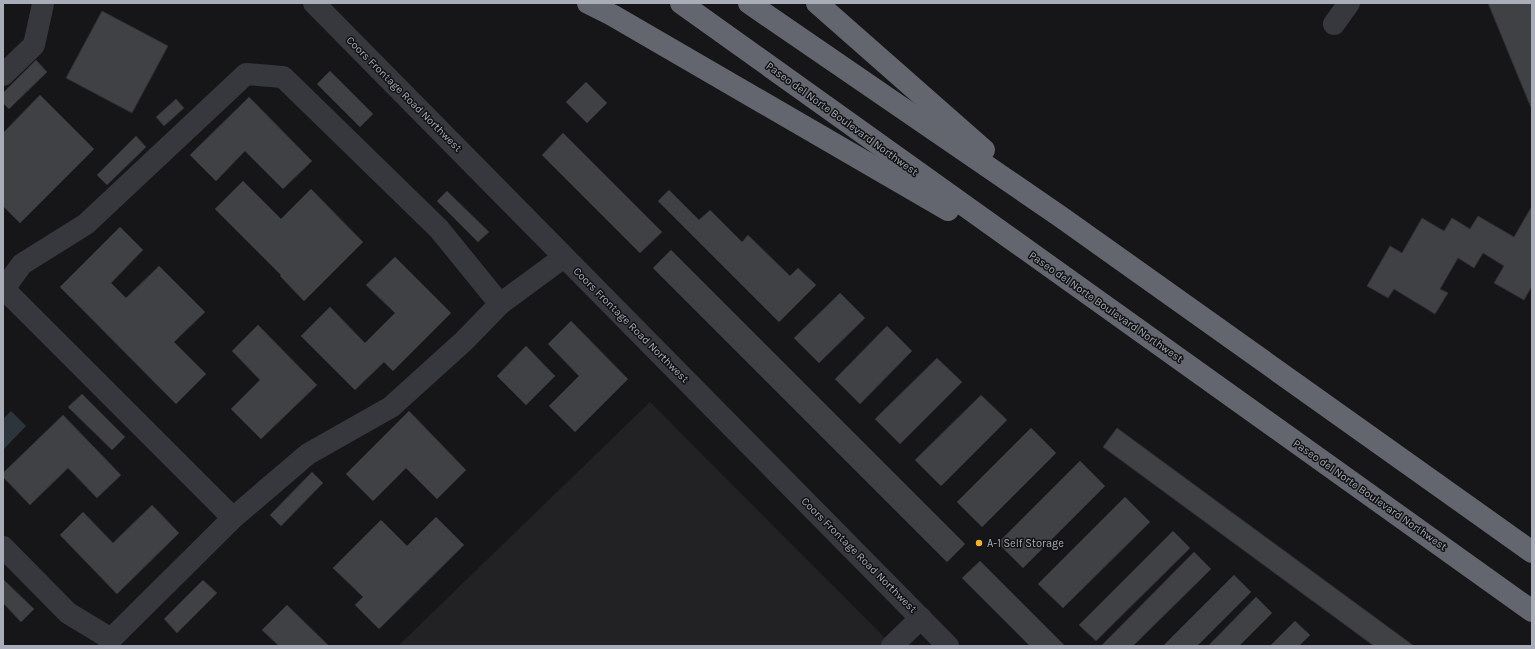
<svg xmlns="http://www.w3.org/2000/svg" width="1535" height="649" viewBox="0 0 1535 649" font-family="Karla,sans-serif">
	<rect width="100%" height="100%" fill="#161618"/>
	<path fill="#222225" d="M650 402 893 646H398Z"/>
	<path fill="#2c353c" d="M11 411 26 426 3 450V419Z"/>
	<g fill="#404145" stroke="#303034">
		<path d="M1488 3H1532V110Z"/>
		<path d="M102 11 168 46 132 113 66 78Z"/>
		<path d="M36 60 47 72 9 109 3 103V93Z"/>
		<path d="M330 71 373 114 360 127 317 84Z"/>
		<path d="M586 82 607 103 587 123 566 102Z"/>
		<path d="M40 95 94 149 20 223 3 206V133Z"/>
		<path d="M249 97 312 161 283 189 245 151 216 181 190 155Z"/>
		<path d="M176 99 184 108 164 126 156 117Z"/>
		<path d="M563 133 662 232 640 253 542 155Z"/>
		<path d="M136 136 146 147 107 185 97 175Z"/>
		<path d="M243 181 281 219 311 189 363 242 304 301 280 276 281 275 215 209Z"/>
		<path d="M669 190 699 220 710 210 742 242 748 235 790 276 798 268 816 285 779 322 658 201Z"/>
		<path d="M447 191 489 232 478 242 437 201Z"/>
		<path d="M1532 206V286L1524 300 1494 283 1504 266 1483 253 1474 268 1458 258 1440 289 1448 293 1435 314 1394 289 1388 298 1367 286 1390 246 1402 253 1422 218 1444 231 1452 218 1470 229 1478 216 1514 237Z"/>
		<path d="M120 227 143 250 111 283 126 298 159 266 205 312 174 342 206 374 176 404 60 287Z"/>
		<path d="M671 250 965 544 947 562 653 268Z"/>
		<path d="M395 257 451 313 393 371 384 362 355 390 301 336 330 307 365 343 395 313 366 285Z"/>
		<path d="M840 293 865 318 819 363 794 338Z"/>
		<path d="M571 321 628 379 575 432 549 406 579 376 548 344Z"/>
		<path d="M258 325 317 385 261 439 231 409 260 380 232 351Z"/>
		<path d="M887 326 912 351 860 404 835 379Z"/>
		<path d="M526 346 555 376 526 405 497 376Z"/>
		<path d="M937 358 962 382 900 444 875 419Z"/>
		<path d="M82 394 125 437 112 450 68 407Z"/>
		<path d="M981 395 1007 420 941 486 915 460Z"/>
		<path d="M409 411 466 470 437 499 406 468 373 501 346 474Z"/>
		<path d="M63 415 121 475 97 498 68 468 30 505 3 477V473Z"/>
		<path d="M1031 428 1056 453 982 527 957 502Z"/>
		<path d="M1117 428 1414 646H1374L1103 447Z"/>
		<path d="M1080 461 1105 486 1023 568 998 543Z"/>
		<path d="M312 472 323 483 281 526 270 515Z"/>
		<path d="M1125 497 1150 522 1063 608 1038 584Z"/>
		<path d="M152 505 179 533 117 594 60 535 83 512 113 543Z"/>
		<path d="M436 517 464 545 379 629 355 605 363 597 333 568 381 520 407 546Z"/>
		<path d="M1173 531 1190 548 1096 641 1079 625Z"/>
		<path d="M1194 552 1211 569 1133 646H1101Z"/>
		<path d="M980 561 1065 646H1030L962 578Z"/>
		<path d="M1234 575 1251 592 1197 646H1163Z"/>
		<path d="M3 579 34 609 21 622 3 603Z"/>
		<path d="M203 580 217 593 177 633 164 619Z"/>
		<path d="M1256 597 1272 613 1239 646H1208Z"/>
		<path d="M287 605 329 646H279L262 630Z"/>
		<path d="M1295 621 1310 635 1299 646H1270Z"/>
	</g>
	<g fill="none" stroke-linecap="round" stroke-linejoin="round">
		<g stroke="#37383d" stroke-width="22">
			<path d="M314 3 948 646"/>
			<path d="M1334 24 1349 3"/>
			<path d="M3 75 34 45 43 4V3"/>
			<path d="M3 288 233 518 308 454 391 407 464 341 500 304 564 257"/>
			<path d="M3 290 22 264 86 224 246 74 283 77 439 229 500 304"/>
			<path d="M3 547 68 613 111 639"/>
			<path d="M109 646 111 639 233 518"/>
			<path d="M892 646 921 618"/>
		</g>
		<g stroke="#63666e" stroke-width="22">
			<path d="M588 3 612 15 948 210"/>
			<path d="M681 3 1532 611"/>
			<path d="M749 3 1061 217 1532 552"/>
			<path d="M817 3 984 150"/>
		</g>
	</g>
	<circle fill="#f2b134" stroke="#111113" stroke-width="1.5" cx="979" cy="543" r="4"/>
	<g text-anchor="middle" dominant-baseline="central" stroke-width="3" stroke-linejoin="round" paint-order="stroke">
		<g font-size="11" fill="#a8adb8" stroke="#111113">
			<text transform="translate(404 94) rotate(45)">Coors Frontage Road Northwest</text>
			<text transform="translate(842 119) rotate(36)">Paseo del Norte Boulevard Northwest</text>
			<text transform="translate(1106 307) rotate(35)">Paseo del Norte Boulevard Northwest</text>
			<text transform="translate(631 325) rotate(45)">Coors Frontage Road Northwest</text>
			<text transform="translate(1370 495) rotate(35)">Paseo del Norte Boulevard Northwest</text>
			<text transform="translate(859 555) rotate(45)">Coors Frontage Road Northwest</text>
		</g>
		<g font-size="11" fill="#a8adb8" stroke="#111113" text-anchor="start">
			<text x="987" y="543">A-1 Self Storage</text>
		</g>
	</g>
	<rect width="1535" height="649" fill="none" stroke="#a8adb8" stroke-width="8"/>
</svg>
